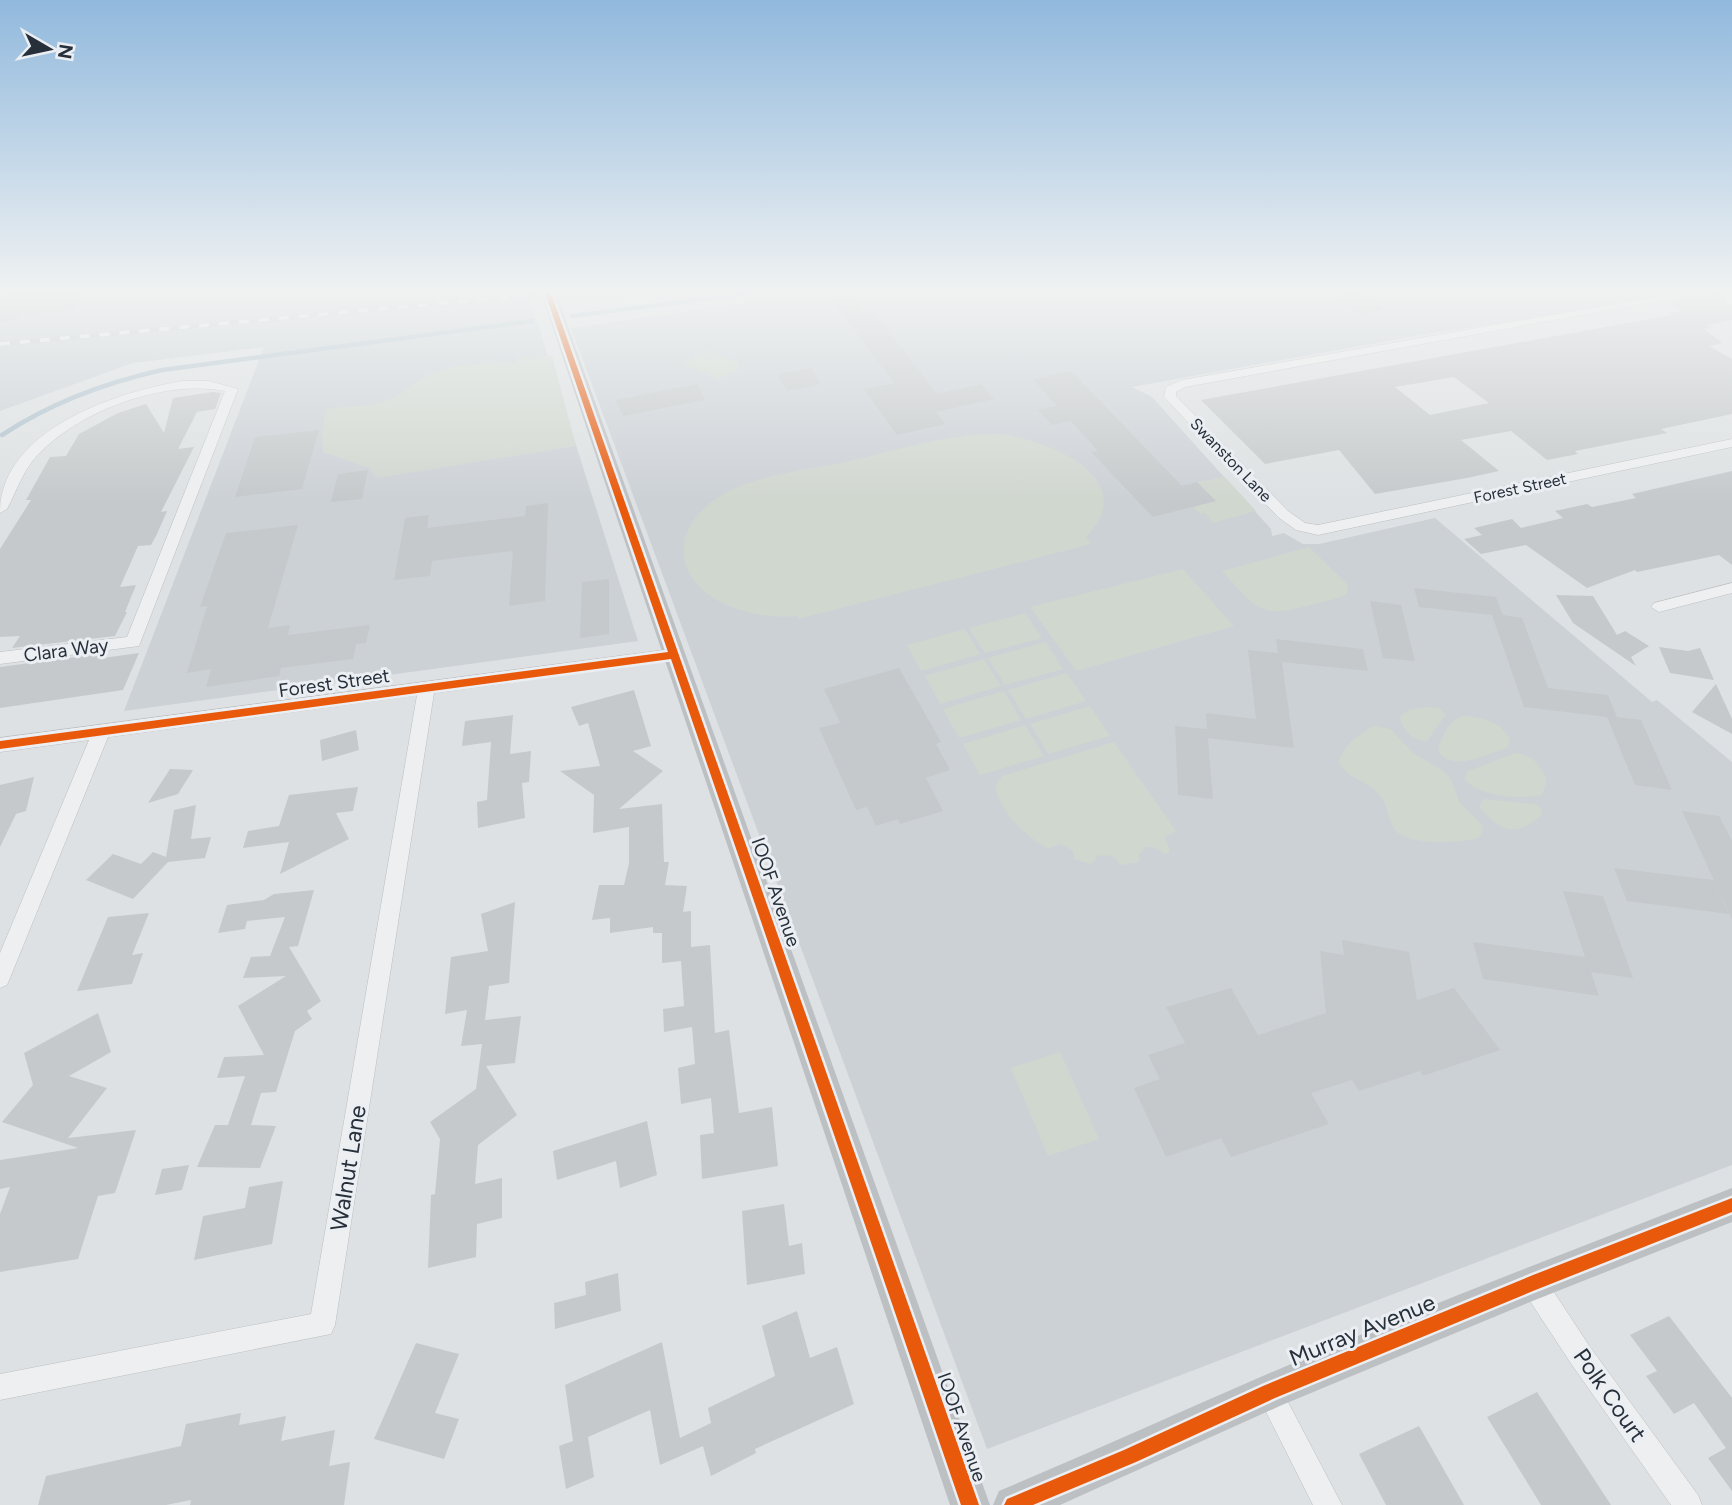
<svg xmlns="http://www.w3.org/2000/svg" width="1732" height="1505" viewBox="0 0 1732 1505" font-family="Figtree,sans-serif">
	<rect width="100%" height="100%" fill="#dee1e3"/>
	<g fill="#ccd1d6">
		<path d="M0 290H527L638 641 124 711 264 347 133 363 0 411Z"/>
		<path d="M557 290H720L573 303 557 297Z"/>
		<path d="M837 290H1721L1427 334 1132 387 1152 397 1271 529 1272 536 1284 533 1303 544H1319L1435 518 1652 702 1657 700 1732 762V1165L987 1449 571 328Z"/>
	</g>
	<g fill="#d0d7cf">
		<path d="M704 350 737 362 739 365 738 370 718 379 683 363Z"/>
		<path d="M552 356 576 446 377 478 369 468 323 452 322 432 326 409C346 406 372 407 391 399 404 394 412 384 423 378 452 364 484 362 515 363L519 357Z"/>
		<path d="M998 434C1046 439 1144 477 1086 537L1091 544 798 619 797 616C774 618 750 615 729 606 674 583 667 530 719 497 753 475 802 471 841 463 892 452 946 433 998 434Z"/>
		<path d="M1225 477 1256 511 1213 523 1205 513 1200 514 1193 507 1215 501 1197 482Z"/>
		<path d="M1309 547 1345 582 1348 586 1347 594C1336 600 1322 602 1310 605 1258 620 1256 607 1222 571Z"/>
		<path d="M1183 569 1234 626 1076 671 1030 607Z"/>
		<path d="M1025 613 1042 638 985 653 969 628Z"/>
		<path d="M965 629 980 654 921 671 907 645Z"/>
		<path d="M1046 642 1063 669 1005 685 988 658Z"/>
		<path d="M984 659 1001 686 940 704 925 676Z"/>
		<path d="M1067 673 1086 701 1026 719 1008 690Z"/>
		<path d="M1004 691 1021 720 959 738 943 709Z"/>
		<path d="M1090 706 1110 736 1048 754 1030 724Z"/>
		<path d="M1429 707 1439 708 1446 715 1427 741C1414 742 1401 730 1400 716L1410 709Z"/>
		<path d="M1463 716C1479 716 1507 723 1510 742L1508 747C1489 754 1450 774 1438 750 1442 736 1449 720 1463 716Z"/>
		<path d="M1025 725 1044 756 980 775 963 744Z"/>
		<path d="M1375 726 1391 729 1413 753 1444 771 1451 779 1460 803 1481 823 1483 831 1479 838C1461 843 1404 847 1394 828 1387 817 1388 804 1378 793 1367 781 1347 778 1339 763 1341 748 1361 731 1375 726Z"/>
		<path d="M1114 742 1176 831 1165 837 1170 852 1165 854 1153 847H1146L1139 855 1140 862 1120 865C1116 856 1108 854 1098 856L1091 864 1074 859 1073 851 1061 844 1047 849C1024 834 1001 814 995 786L1002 776Z"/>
		<path d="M1515 753C1534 755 1540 765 1547 781L1542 794C1522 801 1479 796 1465 780L1466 772Z"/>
		<path d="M1483 799 1535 804 1540 807 1542 815C1515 838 1501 832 1479 807Z"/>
		<path d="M1060 1052 1099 1139 1048 1156 1011 1068Z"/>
	</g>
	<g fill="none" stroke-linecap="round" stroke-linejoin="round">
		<g stroke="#aec1cd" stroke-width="4.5">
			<path d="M572 316 775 290"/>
			<path d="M2 435C52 402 104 383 162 370L532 321"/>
		</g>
	</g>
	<g fill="#c6c9cb" fill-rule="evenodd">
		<path d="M10 290H85L73 310 20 314 16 320 0 322V303Z"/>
		<path d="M1356 290 1385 309 1361 315 1332 296Z"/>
		<path d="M1722 290H1725L1726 305 1732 304V320L1707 325 1711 328 1704 329 1723 343 1709 346 1732 359V414L1661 429 1667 433 1575 451 1578 454 1547 460 1511 431 1461 440 1499 471 1467 478 1375 494 1339 450 1265 464 1201 400 1672 315 1669 313 1683 311 1668 302ZM1454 377 1489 403 1430 415 1395 387Z"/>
		<path d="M851 295 863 311 872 310 937 394 981 384 994 399 936 412 945 424 897 435 864 389 894 383 831 299Z"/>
		<path d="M811 368 821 384 787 391 777 374Z"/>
		<path d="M1071 371 1182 486 1197 482 1216 501 1153 517 1091 452 1098 451 1071 421 1052 425 1038 410 1057 406 1033 379Z"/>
		<path d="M697 384 705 400 623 416 616 400Z"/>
		<path d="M213 392 221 393 215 409 197 412 178 449 194 447 161 512 167 511 157 534 151 545 138 546 120 587 136 585 125 612H127L115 636 12 648 20 636 0 637V549L31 500H26L50 457 66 456 79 434 118 413 146 404 164 433 173 398Z"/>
		<path d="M319 430 302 489 235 497 255 437Z"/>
		<path d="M368 470 362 499 331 502 338 474Z"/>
		<path d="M1732 471V565L1719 555 1637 572 1635 570 1587 588 1526 545 1481 554 1464 539 1482 535 1474 528 1512 519 1521 528 1563 518 1555 511 1587 504 1592 507 1636 498 1632 494Z"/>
		<path d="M548 503 545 601 509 606 513 551 432 561 430 576 394 580 405 518 429 515 427 528 525 516 526 506Z"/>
		<path d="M298 525 268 628 290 625 288 635 370 625 366 643 356 644 353 659 281 668 279 676 206 687 211 669 187 673 207 606 200 607 226 533Z"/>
		<path d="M609 579V634L580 638 582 582Z"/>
		<path d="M1414 588 1496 597 1503 615 1522 618 1548 688 1608 695 1617 717 1641 720 1672 790 1635 785 1607 717 1524 707 1492 615 1419 607Z"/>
		<path d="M1556 595 1593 596 1617 635 1625 631 1649 646 1631 657 1636 666 1573 623Z"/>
		<path d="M1370 601 1401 605 1415 661 1383 658Z"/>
		<path d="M1276 639 1363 649 1368 671 1282 662 1294 748 1208 738 1213 799 1178 795 1175 726 1207 729 1206 713 1256 719 1248 650 1278 653Z"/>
		<path d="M1659 647 1688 651 1700 648 1714 680 1670 673Z"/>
		<path d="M106 653 103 658 139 653 123 690 0 708V667Z"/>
		<path d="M899 668 941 742 936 744 950 770 926 778 943 811 900 824 898 819 876 826 867 807 856 810 819 728 840 723 824 689Z"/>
		<path d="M1716 684 1732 719V734L1692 712Z"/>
		<path d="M634 690 651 746 633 751 663 771 619 809 662 804 664 862H669L665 885 687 886 683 912 691 911V947L710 945 715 1033 729 1030 739 1113 772 1107 778 1166 702 1179 700 1135 714 1133 711 1098 681 1104 678 1068 695 1064 692 1027 664 1032 663 1009 684 1006 681 961 662 963V933H653V927L610 933V918L592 920 599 885H624L629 863V827L593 833 594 795 560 771 600 766 588 723 579 726 571 707Z"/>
		<path d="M513 715 510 754 531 751 529 782 522 783 525 818 478 828 477 802 487 800 491 742 462 746 465 721Z"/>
		<path d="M356 730 359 750 322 761 320 740Z"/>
		<path d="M170 769 193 770 178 794 148 803Z"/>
		<path d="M34 777 26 811 16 814 0 847V785Z"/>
		<path d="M358 787 353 811 336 813 349 839 280 874 289 842 243 848 248 831 279 826 289 795Z"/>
		<path d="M196 805 191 839 211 837 205 858 168 862 133 899 86 880 113 854 141 864 153 852 166 857 174 810Z"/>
		<path d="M1682 811 1719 816 1732 841V919Z"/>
		<path d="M1614 868 1714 880 1729 914 1627 901Z"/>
		<path d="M314 890 298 946 289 947 321 1001 307 1011 312 1019 295 1031 276 1092 261 1093 251 1125 276 1126 260 1168 197 1167 215 1125H228L245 1076 217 1078 224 1057 264 1055 238 1006 286 976 243 978 251 957 270 956 285 917 247 921 245 929 218 933 227 905 264 900 274 894Z"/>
		<path d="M1563 891 1603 896 1633 978 1591 972 1599 996 1483 979 1473 942 1585 957Z"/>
		<path d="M515 902 509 983 489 986 485 1020 521 1016 515 1063 486 1066 517 1115 478 1145 475 1184 502 1178V1218L477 1224 476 1257 428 1268 431 1195 435 1194 440 1139 430 1122 476 1089 482 1044 461 1046 467 1010 445 1014 451 957 488 951 481 914Z"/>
		<path d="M149 913 132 955 143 953 132 984 77 991 108 917Z"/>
		<path d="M1342 940 1409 952 1417 1000 1454 988 1500 1050 1423 1076 1420 1071 1359 1091 1352 1080 1311 1093 1329 1124 1231 1157 1221 1138 1166 1157 1134 1088 1160 1079 1148 1055 1185 1043 1166 1007 1231 988 1258 1035 1326 1013 1320 951 1344 955Z"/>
		<path d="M98 1013 111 1052 69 1076 107 1088 68 1138 136 1130 115 1193 98 1196 78 1259 0 1272V1214L10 1187 0 1189V1160L78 1148 2 1122 33 1085 24 1053Z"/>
		<path d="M647 1121 657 1175 620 1188 616 1161 557 1180 553 1151Z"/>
		<path d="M189 1165 182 1190 155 1195 162 1169Z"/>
		<path d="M283 1181 272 1244 194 1260 203 1216 245 1208 249 1187Z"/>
		<path d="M784 1204 789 1246 802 1243 805 1274 747 1285 742 1211Z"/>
		<path d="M618 1273 621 1311 555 1329 554 1303 586 1295 585 1282Z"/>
		<path d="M797 1311 810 1358 837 1347 854 1404 755 1449 756 1453 711 1476 703 1446 660 1465 650 1410 588 1437 594 1477 566 1489 559 1446 573 1441 565 1385 662 1342 680 1438 711 1423 708 1408 775 1376 762 1326Z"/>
		<path d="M1669 1316 1732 1398V1491L1708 1458 1726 1448 1694 1403 1674 1414 1646 1376 1657 1371 1630 1335Z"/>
		<path d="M416 1343 459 1354 435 1413 459 1419 444 1459 374 1439Z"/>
		<path d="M1537 1392 1611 1505H1541L1487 1417Z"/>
		<path d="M241 1413 239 1425 286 1416 281 1441 335 1430 329 1466 350 1462 344 1505H190L191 1500 166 1505H38L46 1476 181 1446 186 1424Z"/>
		<path d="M1419 1426 1464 1505H1386L1359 1454Z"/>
	</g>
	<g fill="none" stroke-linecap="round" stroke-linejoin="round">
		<g stroke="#bcbfc1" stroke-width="1">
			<g id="street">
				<path d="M1694 290H1720L1185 387 1176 392V396L1288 511 1305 523 1318 525 1732 439V447L1318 535 1296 530 1278 517 1164 397 1166 387 1182 380Z"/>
				<path d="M183 381H209L238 389 139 646 0 664V652L127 637 225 391C164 379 77 411 36 457 23 471 16 492 7 509L0 513C0 430 116 392 183 381Z"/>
				<path d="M1732 583V593L1659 612 1651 607 1654 603Z"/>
				<path d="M674 649 682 655 680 659 434 693 335 1325 331 1334 0 1400V1374L311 1314 417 695 108 737 10 978 7 985 0 988V953L89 740 0 752V738Z"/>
				<path d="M1533 1270 1542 1274 1590 1347 1698 1495 1702 1505H1671L1572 1365 1524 1292 1520 1283 1524 1274Z"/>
				<path d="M1269 1379 1278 1383 1342 1505H1313L1256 1392 1260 1383Z"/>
			</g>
		</g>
		<use href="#street" fill="#edeff0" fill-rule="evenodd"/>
		<g fill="#bcc0c3" fill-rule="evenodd">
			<path d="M540 290H555L990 1505H950Z"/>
			<path d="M1732 1188V1222L1535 1300 1282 1405 1060 1505H993L999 1491C1085 1455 1170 1416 1256 1379 1412 1311 1573 1250 1732 1188Z"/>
		</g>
		<g stroke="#c6c9cb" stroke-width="5">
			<path id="rail" d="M0 344 587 290"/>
		</g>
		<use href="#rail" stroke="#ebeff3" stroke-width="3.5" stroke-dasharray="10" stroke-linecap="butt"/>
		<g stroke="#ebeff3" stroke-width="5">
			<g id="cycleway">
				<path d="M544 290H550L979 1505H961L671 659 0 749V741L668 652Z"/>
				<path d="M1732 1198V1212L1533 1291 1275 1398 1136 1462 1033 1505H1004L1007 1499 1124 1450 1263 1386 1533 1275Z"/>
			</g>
		</g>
		<use href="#cycleway" fill="#e8590c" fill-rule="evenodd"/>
	</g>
	<linearGradient id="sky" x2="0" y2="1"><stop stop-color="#91b9dd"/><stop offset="0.58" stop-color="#f0f2f2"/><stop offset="1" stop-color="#f0f2f2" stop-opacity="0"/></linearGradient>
	<rect width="1732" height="501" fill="url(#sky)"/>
	<g text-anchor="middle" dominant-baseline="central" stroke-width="6" stroke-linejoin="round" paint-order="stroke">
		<g font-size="16" fill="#27303a" stroke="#ebeff3">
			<text transform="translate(1231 460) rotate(46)">Swanston Lane</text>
			<text transform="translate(1520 488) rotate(-12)">Forest Street</text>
		</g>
		<g font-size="19" fill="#27303a" stroke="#ebeff3">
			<text transform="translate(66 650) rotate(-7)">Clara Way</text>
			<text transform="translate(334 683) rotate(-8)">Forest Street</text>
			<text transform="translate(776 892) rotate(71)">IOOF Avenue</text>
			<text transform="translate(962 1427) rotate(71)">IOOF Avenue</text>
		</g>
		<g font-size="23" fill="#27303a" stroke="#ebeff3">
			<text transform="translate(348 1168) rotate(-81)">Walnut Lane</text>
			<text transform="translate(1362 1330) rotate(-22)">Murray Avenue</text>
			<text transform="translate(1610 1395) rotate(55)">Polk Court</text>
		</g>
	</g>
	<g transform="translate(49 49) rotate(99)" stroke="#ebeff3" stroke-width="5" paint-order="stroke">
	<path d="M0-5L12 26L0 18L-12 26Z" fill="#27303a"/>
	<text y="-10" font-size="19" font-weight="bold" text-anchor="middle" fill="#27303a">N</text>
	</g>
</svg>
